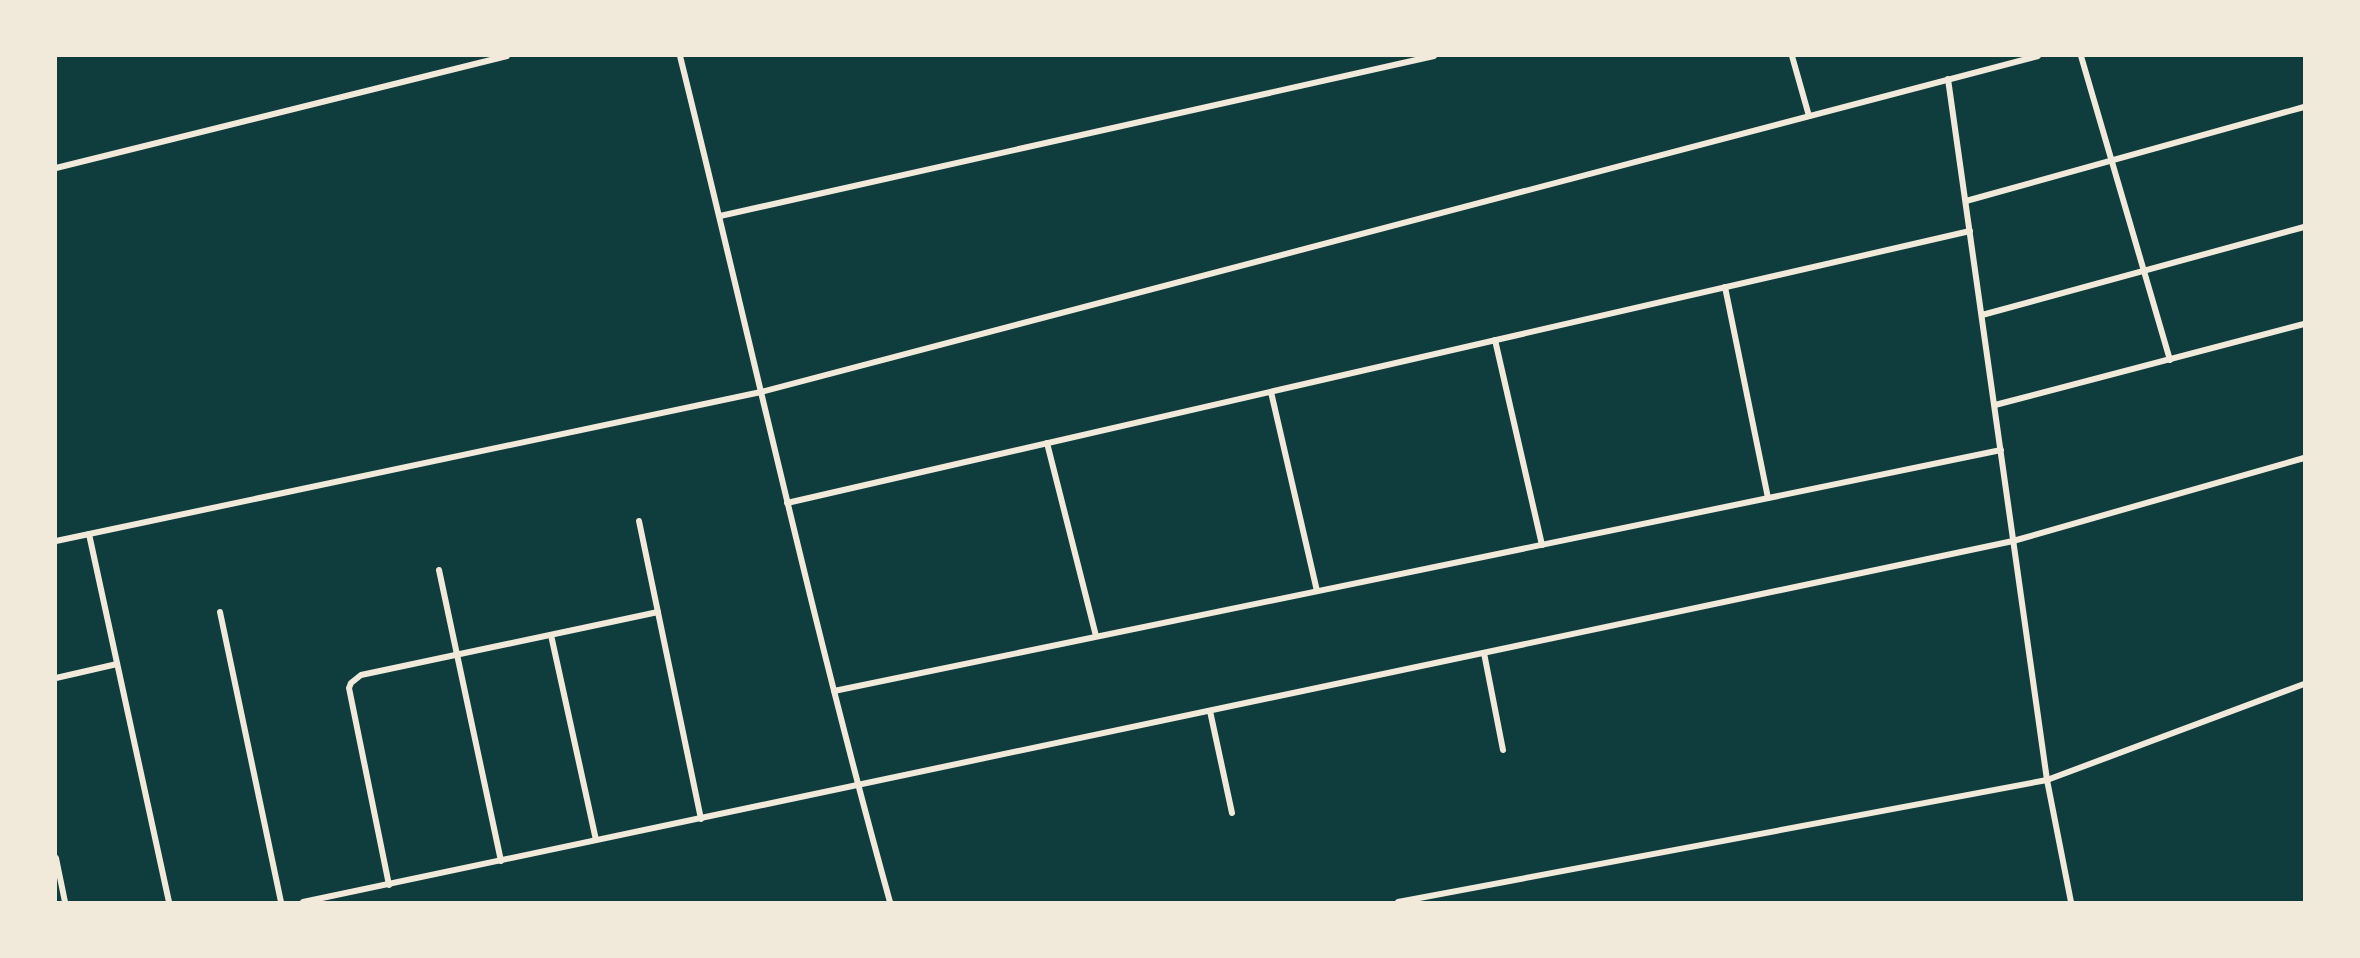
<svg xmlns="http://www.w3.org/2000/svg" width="2360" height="958" viewBox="0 0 2360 958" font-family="Rubik,sans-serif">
	<rect width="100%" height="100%" fill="#0f3d3e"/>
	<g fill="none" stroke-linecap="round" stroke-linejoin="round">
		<g stroke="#f1e9da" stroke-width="6">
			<path d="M680 56C750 338 812 622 890 902"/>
			<path d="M1792 56 1809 116"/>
			<path d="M2081 56 2170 360"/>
			<path d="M1948 79 2047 780 2071 902"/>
			<path d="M56 168 507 56"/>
			<path d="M1966 201 2304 107"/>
			<path d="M720 216 1434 56"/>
			<path d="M1725 287 1768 498"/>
			<path d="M1982 315 2304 227"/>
			<path d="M1495 340 1542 545"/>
			<path d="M1271 392 1317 591"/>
			<path d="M1995 405 2304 324"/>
			<path d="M1047 443 1096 636"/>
			<path d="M787 503 1970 231"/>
			<path d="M639 521 701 819"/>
			<path d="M89 534 169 902"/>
			<path d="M56 541 761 392 2038 56"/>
			<path d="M439 570 501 861"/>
			<path d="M220 612 281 902"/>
			<path d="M551 635 596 840"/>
			<path d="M1484 653 1503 750"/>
			<path d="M56 678 117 664"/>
			<path d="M834 691 2001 450"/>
			<path d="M1210 711 1232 813"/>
			<path d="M56 858 65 902"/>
			<path d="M389 885 349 688 351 683 361 675 658 612"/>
			<path d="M303 902 2013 541 2304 458"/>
			<path d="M1398 902 2047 780 2304 684"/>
		</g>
	</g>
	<rect width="2360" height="958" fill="none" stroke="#f1e9da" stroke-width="114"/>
</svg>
